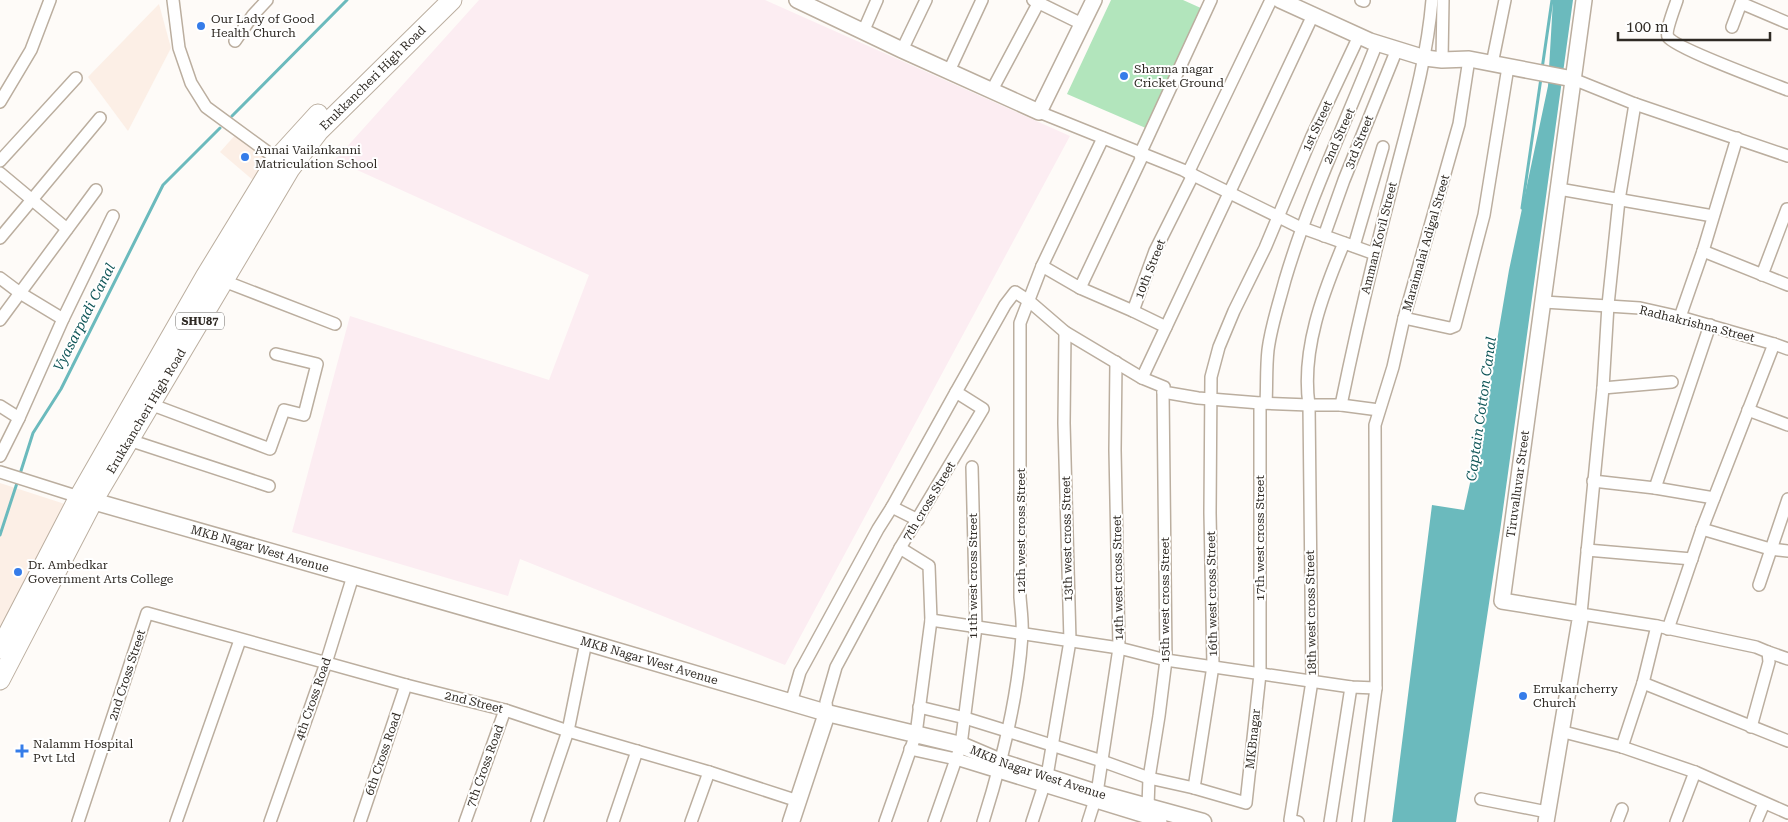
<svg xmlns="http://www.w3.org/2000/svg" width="1788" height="822" viewBox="0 0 1788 822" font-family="'Roboto Serif',serif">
	<rect width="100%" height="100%" fill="#fefbf8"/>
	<path fill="#fcedf2" d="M479 0H765L1070 136 785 665 520 559 508 596 292 532 350 316 549 380 589 275 335 160Z"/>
	<g fill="#fcefe6">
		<path d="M159 4 171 48 128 131 88 77Z"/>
		<path d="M237 133 270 162 254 181 220 152Z"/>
		<path d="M0 483 71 506 0 638Z"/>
	</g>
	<path fill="#b2e5bc" d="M1111 0H1183L1203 9 1148 129 1067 94Z"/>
	<path fill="#6bbabd" d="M1553 0H1573L1501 524 1456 822H1392L1432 505 1464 510 1482 429 1509 270 1548 86Z"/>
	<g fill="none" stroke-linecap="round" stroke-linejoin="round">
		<g stroke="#6bbabd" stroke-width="3">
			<path d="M1542 69 1552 0"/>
			<path d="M232 116 347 0"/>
			<path d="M1522 208 1541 78"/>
			<path d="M20 474 33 433 61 389 163 185 220 128"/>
			<path d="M0 535 18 480"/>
		</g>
		<g stroke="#bbae9f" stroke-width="14">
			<g id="minor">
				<path d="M173 0 179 48 191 83 206 107 277 159"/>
				<path d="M1033 0 1082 24"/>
				<path d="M1361 0 1364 1"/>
				<path d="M1677 0C1675 7 1665 31 1668 37 1675 48 1770 83 1788 90"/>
				<path d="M1732 27 1741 3 1788 23"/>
				<path d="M863 32 877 0"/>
				<path d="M235 41 253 15 267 0"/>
				<path d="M902 50 926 0"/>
				<path d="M1442 60 1443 0"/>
				<path d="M1492 64 1505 0"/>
				<path d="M949 71 982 0"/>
				<path d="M1573 79 1635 104 1788 156"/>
				<path d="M992 90 1040 0"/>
				<path d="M0 102 31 50 50 0"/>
				<path d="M1635 104 1619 200 1608 305 1603 388 1581 614 1657 626 1756 647 1768 652 1769 662 1751 727"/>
				<path d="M1039 112 1183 170 1297 226 1375 254"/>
				<path d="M0 161 76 78"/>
				<path d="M0 173 67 229"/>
				<path d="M1188 173 1271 0"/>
				<path d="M1559 189 1713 216"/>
				<path d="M1324 236 1344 180 1397 49"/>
				<path d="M0 238 100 118"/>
				<path d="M1354 246 1383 147"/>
				<path d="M1703 251 1788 285"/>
				<path d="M1042 266 1080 288 1141 159 1140 154 1211 0"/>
				<path d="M1762 275 1787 209"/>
				<path d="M0 278 20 293 63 319"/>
				<path d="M224 281 335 324"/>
				<path d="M1080 288 1133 311 1155 251 1193 175"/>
				<path d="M1544 302 1640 308 1680 317 1774 344 1788 349"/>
				<path d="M1133 311 1166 327"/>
				<path d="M1680 317 1703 251 1737 138"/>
				<path d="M1404 318 1450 328 1455 326 1484 215 1508 67"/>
				<path d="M0 320 96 190"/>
				<path d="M1142 378 1313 15"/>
				<path d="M1603 388 1672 382"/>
				<path d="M1266 403C1267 386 1266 368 1268 350 1271 326 1279 303 1285 280 1309 199 1346 122 1377 43"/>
				<path d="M150 404 270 449 284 410 304 415 317 364 276 354"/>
				<path d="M1341 405C1357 327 1375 251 1395 175 1410 117 1427 60 1432 0"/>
				<path d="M0 406 19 418"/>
				<path d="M1748 410 1788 425"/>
				<path d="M129 440 269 486"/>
				<path d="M0 456 19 418 63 319 113 216"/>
				<path d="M0 472 79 497"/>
				<path d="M1593 481 1655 488 1710 325"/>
				<path d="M1655 488 1714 498"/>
				<path d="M892 507 956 392"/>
				<path d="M1702 529 1770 549 1788 551"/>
				<path d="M1587 550 1692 559"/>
				<path d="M1759 585 1788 499"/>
				<path d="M931 620 1119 648 1166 660 1351 687 1376 688"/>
				<path d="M1668 629 1702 529 1774 344"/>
				<path d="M1768 652 1788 659"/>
				<path d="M1643 683 1788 741"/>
				<path d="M791 703 800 672 878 529 892 507 918 520"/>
				<path d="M919 707 965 718 1007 731 1102 761 1149 778 1194 788 1246 803 1260 674V403"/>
				<path d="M827 713 826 702 836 667 900 548 983 409 956 392 1005 305 1015 292 1029 301 1065 332 1142 378 1164 387 1163 392 1198 398 1260 403 1309 405H1341L1379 410"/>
				<path d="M1560 731 1622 747 1695 772 1788 813"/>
				<path d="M1622 747 1643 683 1657 626"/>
				<path d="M910 749 956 759 1161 822"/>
				<path d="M1194 788 1213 666 1210 513 1211 377 1219 347 1234 311 1265 248 1312 136 1359 36"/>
				<path d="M1097 793 1119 648 1115 450 1116 362"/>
				<path d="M1481 799 1547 812"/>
				<path d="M1148 806 1149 778 1159 716 1166 660 1163 392"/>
				<path d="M78 822 147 613 406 685 505 710 568 731 709 772 798 801"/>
				<path d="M176 822 240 640"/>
				<path d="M270 822 326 663 353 576"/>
				<path d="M360 822 406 685"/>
				<path d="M465 822 505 710"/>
				<path d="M537 822 568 731 586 642"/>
				<path d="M613 822 637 751"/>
				<path d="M691 822 709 772"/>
				<path d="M885 822 916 734 931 620 929 566 900 548"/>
				<path d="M934 822 961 745 976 627 972 467"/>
				<path d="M983 822C1002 762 1018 699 1022 635 1023 623 1021 610 1020 597V323L1042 266 1103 138"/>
				<path d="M1032 822 1047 776 1070 641 1064 423 1065 332"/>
				<path d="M1088 822 1094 803"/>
				<path d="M1298 822 1290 820 1312 681 1309 405C1301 350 1323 293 1344 243"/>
				<path d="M1330 822 1351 687"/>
				<path d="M1358 822 1376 688 1375 425 1393 367 1404 318 1459 124 1469 59"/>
				<path d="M1617 822 1622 809"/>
				<path d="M1676 822 1695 772"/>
				<path d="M1756 822 1764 803"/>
			</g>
		</g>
		<g stroke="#bbae9f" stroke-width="18">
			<g id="tertiary">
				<path d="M797 0 902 50 1039 112 1094 0"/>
				<path d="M1280 0 1370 41 1425 58 1442 60 1469 59 1573 79"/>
				<path id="s1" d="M1546 822 1581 614 1502 601 1584 0"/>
			</g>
		</g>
		<g stroke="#bbae9f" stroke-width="19">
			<g id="secondary">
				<path id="s2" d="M82 498 586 642 827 713 961 745 1001 762 1097 793 1203 822"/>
				<path d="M791 822 827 713"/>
			</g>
		</g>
		<g stroke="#bbae9f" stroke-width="21">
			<g id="primary">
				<path d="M0 649 79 497 205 277 277 159 318 114"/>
				<path id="s3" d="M0 680 93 501 290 169 319 131 452 0"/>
			</g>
		</g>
		<use href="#minor" stroke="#fff" stroke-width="11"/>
		<use href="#tertiary" stroke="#fff" stroke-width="15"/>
		<use href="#secondary" stroke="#fff" stroke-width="16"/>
		<use href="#primary" stroke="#fff" stroke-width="19"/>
	</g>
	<g fill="#357ce9" stroke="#fff" stroke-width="2">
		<circle cx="201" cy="26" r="5"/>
		<circle cx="1124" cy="76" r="5"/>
		<circle cx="245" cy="157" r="5"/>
		<circle cx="18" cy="572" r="5"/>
		<circle cx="1523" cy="696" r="5"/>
		<path d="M19.5 743.5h5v5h5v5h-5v5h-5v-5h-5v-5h5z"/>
	</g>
	<g text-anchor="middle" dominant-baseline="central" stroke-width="4" stroke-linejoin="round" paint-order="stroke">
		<rect fill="#fff" stroke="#6d6a66" stroke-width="1" x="176" y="312.5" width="48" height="17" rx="4"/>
		<g font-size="11" font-weight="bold" fill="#2f2a24">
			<text x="200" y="321">SHU87</text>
		</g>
		<g font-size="12" fill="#2f2a24" stroke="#fff" text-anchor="start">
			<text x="211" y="19">Our Lady of Good<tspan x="211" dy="14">Health Church</tspan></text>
			<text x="1134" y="69">Sharma nagar<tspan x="1134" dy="14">Cricket Ground</tspan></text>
			<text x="255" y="150">Annai Vailankanni<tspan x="255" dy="14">Matriculation School</tspan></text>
			<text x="28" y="565">Dr. Ambedkar<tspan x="28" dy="14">Government Arts College</tspan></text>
			<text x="1533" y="689">Errukancherry<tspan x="1533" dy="14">Church</tspan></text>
			<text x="33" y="744">Nalamm Hospital<tspan x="33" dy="14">Pvt Ltd</tspan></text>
		</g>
		<g font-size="12" fill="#2f2a24" stroke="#fff">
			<text stroke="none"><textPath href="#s3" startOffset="711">Erukkancheri High Road</textPath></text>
			<text transform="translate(1317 126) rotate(-65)">1st Street</text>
			<text transform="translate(1339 136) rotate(-66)">2nd Street</text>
			<text transform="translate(1359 142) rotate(-68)">3rd Street</text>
			<text transform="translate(1379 238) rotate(-76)">Amman Kovil Street</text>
			<text transform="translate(1426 243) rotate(-74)">Maraimalai Adigal Street</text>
			<text transform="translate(1150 269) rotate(-68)">10th Street</text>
			<text transform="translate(1697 324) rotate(14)">Radhakrishna Street</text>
			<text stroke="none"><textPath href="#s3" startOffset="306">Erukkancheri High Road</textPath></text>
			<text stroke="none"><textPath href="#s1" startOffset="409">Tiruvalluvar Street</textPath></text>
			<text transform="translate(929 501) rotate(-59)">7th cross Street</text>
			<text transform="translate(1021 531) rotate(-90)">12th west cross Street</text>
			<text transform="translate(1260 538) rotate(-90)">17th west cross Street</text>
			<text transform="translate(1067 539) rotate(-91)">13th west cross Street</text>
			<text stroke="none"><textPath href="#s2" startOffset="185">MKB Nagar West Avenue</textPath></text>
			<text transform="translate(973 576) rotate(-90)">11th west cross Street</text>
			<text transform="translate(1118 578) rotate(-91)">14th west cross Street</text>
			<text transform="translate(1212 594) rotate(-91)">16th west cross Street</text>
			<text transform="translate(1165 600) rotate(-90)">15th west cross Street</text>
			<text transform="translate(1311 613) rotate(-91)">18th west cross Street</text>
			<text stroke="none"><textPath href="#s2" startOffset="590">MKB Nagar West Avenue</textPath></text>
			<text transform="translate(127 675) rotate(-72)">2nd Cross Street</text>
			<text transform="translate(313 699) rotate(-71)">4th Cross Road</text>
			<text transform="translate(474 702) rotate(14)">2nd Street</text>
			<text transform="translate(1253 739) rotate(-84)">MKBnagar</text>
			<text transform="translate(383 754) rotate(-71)">6th Cross Road</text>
			<text transform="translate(485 766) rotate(-70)">7th Cross Road</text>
			<text stroke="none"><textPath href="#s2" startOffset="995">MKB Nagar West Avenue</textPath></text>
		</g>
		<g font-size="14" font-style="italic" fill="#105658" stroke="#fff">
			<text transform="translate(84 317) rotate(-63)">Vyasarpadi Canal</text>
			<text transform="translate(1481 409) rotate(-82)">Captain Cotton Canal</text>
		</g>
	</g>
	<path d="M1618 32v8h152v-8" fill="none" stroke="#2f2a24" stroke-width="2.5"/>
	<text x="1626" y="32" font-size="15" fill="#2f2a24" stroke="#ffffff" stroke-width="4" paint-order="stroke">100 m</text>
</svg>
